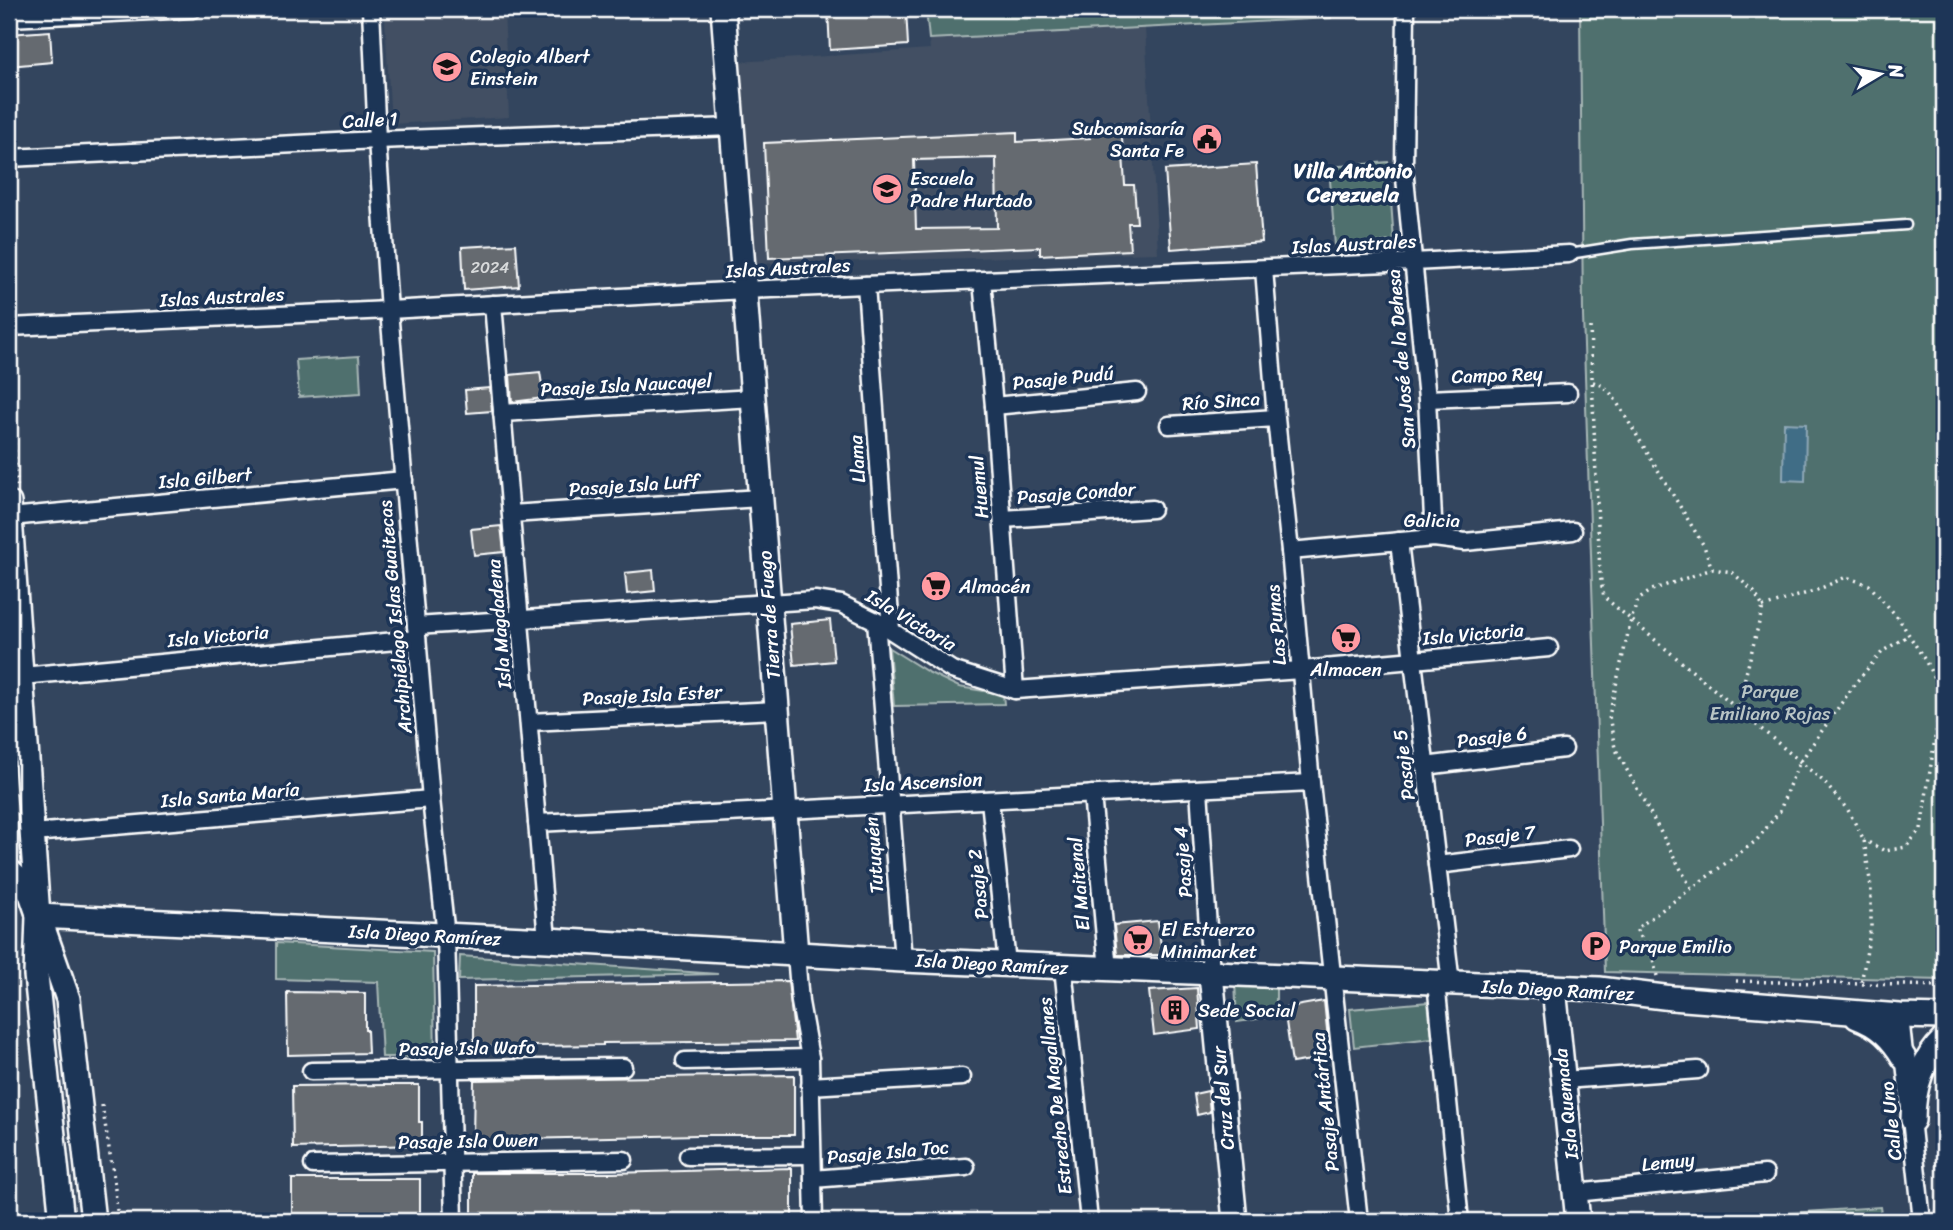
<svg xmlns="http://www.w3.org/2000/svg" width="1953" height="1230" viewBox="0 0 1953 1230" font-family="Sriracha,sans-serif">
	<rect width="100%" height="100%" fill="#33455e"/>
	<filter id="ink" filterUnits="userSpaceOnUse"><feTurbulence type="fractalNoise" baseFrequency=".0143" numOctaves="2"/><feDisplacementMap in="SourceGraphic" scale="14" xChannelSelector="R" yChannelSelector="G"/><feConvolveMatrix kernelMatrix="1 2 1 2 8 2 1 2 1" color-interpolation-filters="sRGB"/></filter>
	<g filter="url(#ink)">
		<g fill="#425063">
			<path d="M504 11 509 117 391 124 385 18Z"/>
			<path d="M1145 28 1158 253 754 264 739 62 930 49 929 39Z"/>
		</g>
		<g fill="#506f6e" stroke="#a8b7b6" stroke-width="2">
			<path d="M926 9H1331V18L929 39Z"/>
			<path d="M1580 9H1944V980L1605 972 1583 316Z"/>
			<path d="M1388 162 1394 241 1335 246 1329 167Z"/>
			<path d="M359 356 361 393 299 397 296 360Z"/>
			<path d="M889 648 928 672 959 687 1003 694 1004 704 894 706Z"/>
			<path d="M276 943 433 952 435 1057H382L378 982 276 979Z"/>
			<path d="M460 956 718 974 459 980Z"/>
			<path d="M1235 981H1276V1016L1237 1022Z"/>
			<path d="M1428 1002 1432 1038 1354 1047 1350 1009Z"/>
			<path d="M1880 1207 1882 1221H1792L1791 1213Z"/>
		</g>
		<path fill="#416d86" stroke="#8da7b6" stroke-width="2" d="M1784 423 1806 424 1805 481 1783 480Z"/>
		<g fill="#656b70" stroke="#fff" stroke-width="2" fill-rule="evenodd">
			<path d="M852 9H906L908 45 830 50 828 10Z"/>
			<path d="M50 31 52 62 9 66V34Z"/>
			<path d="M1121 123 1125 185H1134L1137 223H1128L1130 250 1040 255V247L769 258 764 143 1017 132V142L1090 138V125ZM996 158 997 228 916 229 914 160Z"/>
			<path d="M1256 164 1262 242 1171 249 1165 170Z"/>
			<path d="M516 244 519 286 464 290 462 247Z"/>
			<path d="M540 372 544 398 512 402 510 375Z"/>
			<path d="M490 388 492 411 467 413 465 390Z"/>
			<path d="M501 526 504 552 474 555 471 529Z"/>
			<path d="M653 570 655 591 627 594 625 573Z"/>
			<path d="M830 620 834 661 794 665 790 624Z"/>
			<path d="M1158 921 1162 955H1117L1114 925Z"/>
			<path d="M788 981 795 1041 603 1043V1045L474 1047V986Z"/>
			<path d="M1197 988 1200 1029 1154 1035 1149 991Z"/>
			<path d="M287 992 365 993V1030H367L368 1053 288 1055Z"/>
			<path d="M1324 1001 1330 1057 1292 1063 1284 1008Z"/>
			<path d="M794 1075V1135H698L473 1140 474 1080Z"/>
			<path d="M386 1085H419V1122H422V1145L293 1148 292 1086Z"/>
			<path d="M1208 1091 1210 1112 1197 1115 1194 1094Z"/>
			<path d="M792 1168V1221H472V1173H613Z"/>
			<rect x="292" y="1179" width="128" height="42"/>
		</g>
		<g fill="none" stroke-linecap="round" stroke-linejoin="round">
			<g stroke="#fff" stroke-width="13">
				<path id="lane" d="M1569 254 1632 244 1906 225"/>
			</g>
			<g stroke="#fff" stroke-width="21">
				<g id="street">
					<path d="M371 9 377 140 389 310 431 799 446 936 454 1221"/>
					<path d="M1406 9 1404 168 1427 399 1434 538"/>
					<path d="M9 18 193 9"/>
					<path d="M9 158 377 140 733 127"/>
					<path d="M1264 269 1276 418 1290 551 1311 783 1359 1221"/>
					<path d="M982 281 994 406 1015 690"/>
					<path d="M866 285 891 630"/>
					<path d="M493 304 547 940"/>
					<path d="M9 327 389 310 745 290 1413 262 1569 254"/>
					<path d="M1427 399 1568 393"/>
					<path d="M994 406 1137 392"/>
					<path d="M502 413 753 398"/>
					<path d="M1169 425 1276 418"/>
					<path d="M511 514 760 498"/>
					<path d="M10 517 404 480"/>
					<path d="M1003 519 1152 509"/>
					<path d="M1399 541 1451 984"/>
					<path d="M1290 551 1434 538 1465 542 1573 531"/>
					<path d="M876 621 903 960"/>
					<path d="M416 626 815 600 841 604 876 621 952 670 1015 690 1301 670 1549 648"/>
					<path d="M22 676 417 639"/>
					<path d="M529 722 777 710"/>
					<path d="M1425 766 1564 749"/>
					<path d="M1199 789 1211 974"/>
					<path d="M1092 794 1108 970"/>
					<path d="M990 800 1007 964"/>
					<path d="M537 823 1311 783"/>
					<path d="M33 833 431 799"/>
					<path d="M1437 865 1569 849"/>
					<path d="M796 954 800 1002 810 1058 814 1221"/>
					<path d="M1063 967 1089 1221"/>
					<path d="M1436 982 1460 1221"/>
					<path d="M1900 1016 1922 1221"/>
					<path d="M685 1061 810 1058"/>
					<path d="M311 1071 623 1067"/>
					<path d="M1564 1080 1698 1070"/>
					<path d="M810 1086 962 1077"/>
					<path d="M688 1156 812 1155"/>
					<path d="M313 1165 624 1160"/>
					<path d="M813 1179 966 1167"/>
					<path d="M1575 1193 1765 1174"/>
				</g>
			</g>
			<g stroke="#fff" stroke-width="28">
				<g id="secondary">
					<path d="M723 9 796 954"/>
					<path d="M9 503 38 916 36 975 62 1221"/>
					<path d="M9 871 24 885 31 894 68 999 93 1221"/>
					<path d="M38 916 547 940 903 960 1599 989 1672 998 1900 1016 1944 1017"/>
					<path d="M1211 974 1235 1221"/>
					<path d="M1554 988 1578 1221"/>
					<path d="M1857 1017C1879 1025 1892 1038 1904 1058"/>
					<path d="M1913 1120C1913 1089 1921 1061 1944 1039"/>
				</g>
			</g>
			<g stroke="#fff" stroke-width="3.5" stroke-dasharray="2 5" stroke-linecap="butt">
				<path d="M1590 327 1600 575 1604 597 1822 780 1848 810 1864 840 1871 887V927L1861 984"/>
				<path d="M9 380 17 486"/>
				<path d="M1593 382 1604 386 1613 396 1704 546 1712 569"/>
				<path d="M1763 607 1817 590 1846 577 1869 585 1899 619 1926 662 1936 682 1940 706 1921 829 1906 847 1885 851 1864 840"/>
				<path d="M1691 888 1615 748 1609 716 1631 620 1638 600 1652 590 1712 569 1732 572 1754 592 1763 607 1737 709"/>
				<path d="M12 907 16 930"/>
				<path d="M1657 976 1652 955 1636 929 1756 841 1780 811 1788 788 1800 762 1857 681 1883 651 1909 635"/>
				<path d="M1736 981 1944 986"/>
				<path d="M102 1105 114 1179 118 1221"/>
			</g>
			<use href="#lane" stroke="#1d3557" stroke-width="8"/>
			<use href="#street" stroke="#1d3557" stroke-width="16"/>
			<use href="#secondary" stroke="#1d3557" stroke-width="23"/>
		</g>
	</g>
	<defs>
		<g id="school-disc" transform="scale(1.575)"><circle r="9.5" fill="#ff9aa2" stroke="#1d3557"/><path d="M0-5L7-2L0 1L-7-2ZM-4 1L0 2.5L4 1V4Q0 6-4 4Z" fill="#111"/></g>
		<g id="civic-disc" transform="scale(1.575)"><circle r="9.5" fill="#ff9aa2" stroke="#1d3557"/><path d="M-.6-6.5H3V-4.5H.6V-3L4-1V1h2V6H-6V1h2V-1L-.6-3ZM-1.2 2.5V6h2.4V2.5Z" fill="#111"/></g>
		<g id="supermarket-disc" transform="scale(1.575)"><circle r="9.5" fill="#ff9aa2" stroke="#1d3557"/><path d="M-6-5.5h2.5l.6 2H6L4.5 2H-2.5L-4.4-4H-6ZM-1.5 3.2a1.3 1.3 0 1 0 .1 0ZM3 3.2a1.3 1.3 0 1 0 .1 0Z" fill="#111"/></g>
		<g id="parking-disc" transform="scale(1.575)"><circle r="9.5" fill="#ff9aa2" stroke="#1d3557"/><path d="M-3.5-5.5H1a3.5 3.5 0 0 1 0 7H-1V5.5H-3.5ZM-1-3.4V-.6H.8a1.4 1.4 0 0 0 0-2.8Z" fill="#111"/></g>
		<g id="building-disc" transform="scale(1.575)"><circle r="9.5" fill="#ff9aa2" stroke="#1d3557"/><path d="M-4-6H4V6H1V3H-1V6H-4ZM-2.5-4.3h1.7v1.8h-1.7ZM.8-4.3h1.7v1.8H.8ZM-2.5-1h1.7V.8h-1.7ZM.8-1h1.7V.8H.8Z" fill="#111"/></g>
	</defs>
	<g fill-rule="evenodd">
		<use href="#school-disc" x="447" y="67"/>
		<use href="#civic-disc" x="1207" y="139"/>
		<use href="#school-disc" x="887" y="189"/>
		<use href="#supermarket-disc" x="936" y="586"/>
		<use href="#supermarket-disc" x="1346" y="638"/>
		<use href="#supermarket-disc" x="1138" y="940"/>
		<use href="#parking-disc" x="1596" y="946"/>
		<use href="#building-disc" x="1175" y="1010"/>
	</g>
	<g text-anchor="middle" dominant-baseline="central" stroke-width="7" stroke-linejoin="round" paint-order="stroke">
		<g font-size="16" fill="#d8dadb">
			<text x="490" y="267">2024</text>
		</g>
		<g font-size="19" fill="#fff" stroke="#1d3557" text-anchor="start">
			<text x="470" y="56">Colegio Albert<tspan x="470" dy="22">Einstein</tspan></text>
			<text x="1184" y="128" text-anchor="end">Subcomisaría<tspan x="1184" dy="22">Santa Fe</tspan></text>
			<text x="910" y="178">Escuela<tspan x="910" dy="22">Padre Hurtado</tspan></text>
			<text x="959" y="586">Almacén</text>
			<text x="1346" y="669" text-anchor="middle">Almacen</text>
			<text x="1161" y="929">El Estuerzo<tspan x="1161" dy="22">Minimarket</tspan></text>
			<text x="1619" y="946">Parque Emilio</text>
			<text x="1198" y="1010">Sede Social</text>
		</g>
		<g font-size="19" fill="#fff" stroke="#1d3557">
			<text transform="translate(370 120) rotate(-3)">Calle 1</text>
			<text transform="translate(1354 244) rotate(-3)">Islas Australes</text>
			<text transform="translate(788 268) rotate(-3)">Islas Australes</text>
			<text transform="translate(222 297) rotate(-3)">Islas Australes</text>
			<text transform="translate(1401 359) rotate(-95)">San José de la Dehesa</text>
			<text transform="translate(1497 375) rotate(-2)">Campo Rey</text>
			<text transform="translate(1063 378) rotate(-6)">Pasaje Pudú</text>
			<text transform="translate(626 385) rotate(-3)">Pasaje Isla Naucayel</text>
			<text transform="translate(1221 401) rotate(-4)">Río Sinca</text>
			<text transform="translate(857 459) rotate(-94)">Llama</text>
			<text transform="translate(205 478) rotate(-5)">Isla Gilbert</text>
			<text transform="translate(634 485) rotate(-4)">Pasaje Isla Luff</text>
			<text transform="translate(979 487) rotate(-95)">Huemul</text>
			<text transform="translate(1076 493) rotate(-4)">Pasaje Condor</text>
			<text x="1432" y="520">Galicia</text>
			<text transform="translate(769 615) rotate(-94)">Tierra de Fuego</text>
			<text transform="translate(395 617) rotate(-95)">Archipiélago Islas Guaitecas</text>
			<text transform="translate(911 620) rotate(31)">Isla Victoria</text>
			<text transform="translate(499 624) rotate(-95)">Isla Magdadena</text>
			<text transform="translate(1276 625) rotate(-95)">Las Punas</text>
			<text transform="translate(1473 634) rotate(-5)">Isla Victoria</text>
			<text transform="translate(218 636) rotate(-5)">Isla Victoria</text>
			<text transform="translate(652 695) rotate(-3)">Pasaje Isla Ester</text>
			<text transform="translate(1492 737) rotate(-7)">Pasaje 6</text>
			<text transform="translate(1404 765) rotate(-97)">Pasaje 5</text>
			<text transform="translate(923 782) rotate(-3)">Isla Ascension</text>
			<text transform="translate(230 795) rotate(-5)">Isla Santa María</text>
			<text transform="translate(1500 836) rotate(-7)">Pasaje 7</text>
			<text transform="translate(874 855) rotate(-94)">Tutuquén</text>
			<text transform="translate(1183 862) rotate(-94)">Pasaje 4</text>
			<text transform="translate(978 884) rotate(-96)">Pasaje 2</text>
			<text transform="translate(1079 884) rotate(-95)">El Maitenal</text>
			<text transform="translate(425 935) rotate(3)">Isla Diego Ramírez</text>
			<text transform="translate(992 964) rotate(3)">Isla Diego Ramírez</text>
			<text transform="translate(1558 990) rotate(3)">Isla Diego Ramírez</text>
			<text transform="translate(467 1048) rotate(-1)">Pasaje Isla Wafo</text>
			<text transform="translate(1055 1096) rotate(-96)">Estrecho De Magallanes</text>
			<text transform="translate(1223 1098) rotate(-95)">Cruz del Sur</text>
			<text transform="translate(1325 1102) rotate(-96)">Pasaje Antártica</text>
			<text transform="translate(1566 1104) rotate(-96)">Isla Quemada</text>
			<text transform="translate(1891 1121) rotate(-96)">Calle Uno</text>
			<text transform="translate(468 1141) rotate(-1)">Pasaje Isla Owen</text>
			<text transform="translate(888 1152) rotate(-5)">Pasaje Isla Toc</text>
			<text transform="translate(1668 1162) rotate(-6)">Lemuy</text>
		</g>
		<g font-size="19" fill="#b9c5c5" stroke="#1d3557">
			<text x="1770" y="691">Parque<tspan x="1770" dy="22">Emiliano Rojas</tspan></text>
		</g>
		<g font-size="21" font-weight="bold" fill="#fff" stroke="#1d3557">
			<text x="1353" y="171">Villa Antonio<tspan x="1353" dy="24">Cerezuela</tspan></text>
		</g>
	</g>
	<rect width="1953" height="1230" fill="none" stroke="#1d3557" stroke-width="35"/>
	<rect x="18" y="18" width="1918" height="1195" fill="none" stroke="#fff" stroke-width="2.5" filter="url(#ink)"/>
	<g transform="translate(1880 74) rotate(80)" stroke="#1d3557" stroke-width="5" paint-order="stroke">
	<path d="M0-5L12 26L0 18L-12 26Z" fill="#ffffff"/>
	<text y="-10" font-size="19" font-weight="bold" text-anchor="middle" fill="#ffffff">N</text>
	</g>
</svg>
